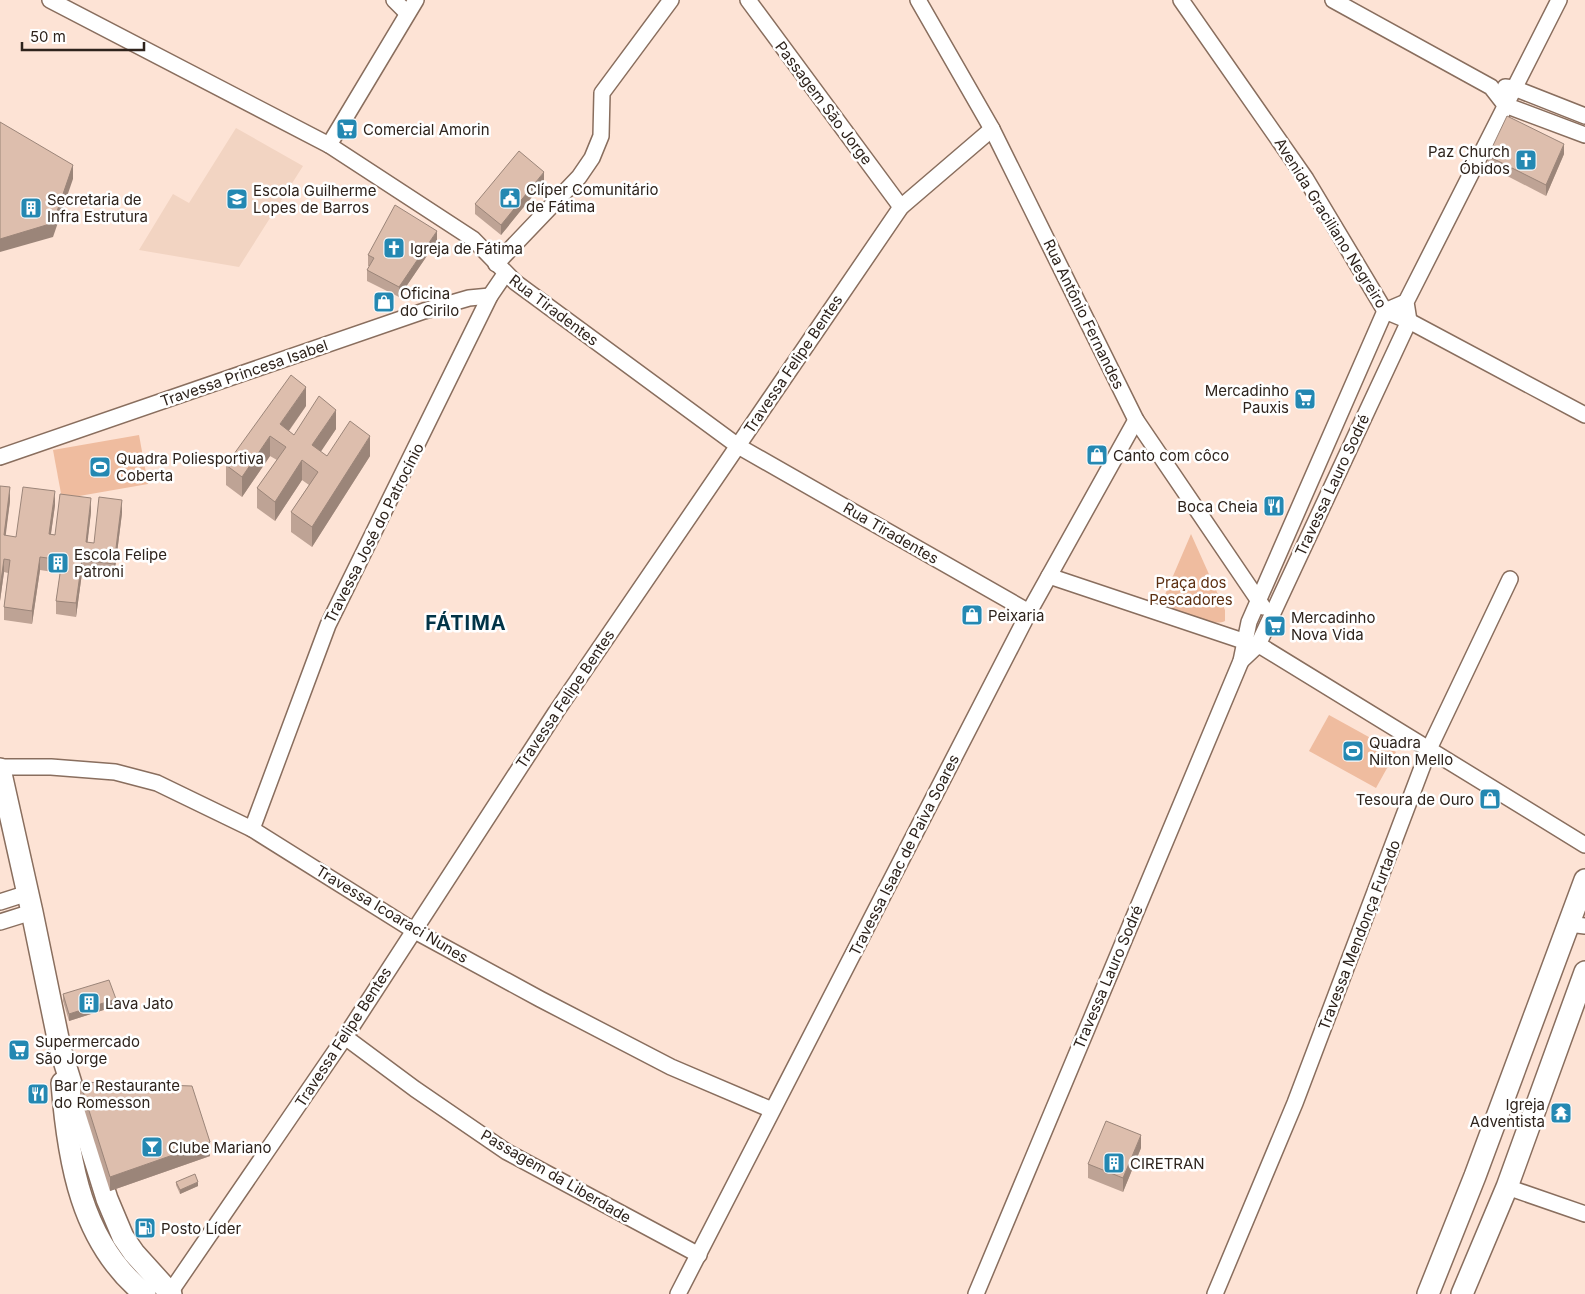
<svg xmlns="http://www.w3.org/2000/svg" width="1585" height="1294" viewBox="0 0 1585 1294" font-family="Inter,sans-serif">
	<rect width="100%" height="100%" fill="#fde3d5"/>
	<path fill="#f2d4c2" d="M236 128 303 166 239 267 139 250 173 194 189 203Z"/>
	<g fill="#efbc9f">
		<path d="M139 435 148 484 62 499 53 450Z"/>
		<path d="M1191 534 1225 610V621C1212 628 1175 610 1161 604Z"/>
		<path d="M1329 715 1396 752 1376 788 1309 751Z"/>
	</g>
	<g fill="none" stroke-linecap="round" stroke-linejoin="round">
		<g stroke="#896e5e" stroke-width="18">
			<g id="street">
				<path d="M50 0 329 145 473 239 515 282 738 446 1029 612"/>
				<path d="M394 0 407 13"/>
				<path d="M748 0 901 207"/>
				<path d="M918 0 992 129 1136 420 1263 607"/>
				<path d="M1181 0 1306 179 1385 311 1409 321 1585 415"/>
				<path d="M1333 0 1491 87 1505 105 1585 135"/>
				<path d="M1505 87 1514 88 1585 116"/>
				<path d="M329 145 416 0"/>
				<path d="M496 264 579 177 592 158 601 136 602 93 671 0"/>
				<path d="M0 457 424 311 469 298 490 296"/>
				<path d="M1049 576 1264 648 1585 845"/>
				<path d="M1241 661 1258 645 1409 321 1406 302 1559 0"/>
				<path d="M0 767H51L115 772 157 783 252 829 413 930 540 999 671 1067 772 1110"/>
				<path d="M252 829 328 625 490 296 505 274"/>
				<path d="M0 902 28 893"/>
				<path d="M0 922 32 912"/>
				<path d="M1569 924 1585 926"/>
				<path d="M345 1037 415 1089 507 1152 699 1255"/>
				<path d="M1507 1187 1585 1214"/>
				<path d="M169 1294 345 1037 556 712 901 207 992 129"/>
				<path d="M678 1294 1029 612 1136 420"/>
				<path d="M976 1294 1241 661 1249 622 1385 311 1406 302"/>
				<path d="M1215 1294 1295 1103 1429 749 1510 579"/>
			</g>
		</g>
		<g stroke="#896e5e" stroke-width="24">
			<g id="secondary">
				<path d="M0 769 32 912 60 1048 107 1199 123 1237 134 1253 171 1294"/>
				<path d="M62 1083C68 1160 81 1243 145 1294"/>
				<path d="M1428 1294 1475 1176 1585 880"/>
				<path d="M1462 1294 1507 1187 1585 972"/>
			</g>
		</g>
		<use href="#street" stroke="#fff" stroke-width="15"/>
		<use href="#secondary" stroke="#fff" stroke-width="21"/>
	</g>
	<g fill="#bea395">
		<path d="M1564 154 1546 196 1488 166V156Z"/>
		<path d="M544 182 501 235 475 214V204Z"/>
		<path d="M437 241 399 297 367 281V270L370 266H368V255Z"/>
		<path d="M306 406 289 431 294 435 336 429 320 452 327 456H370L312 547 291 532V512L309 485 302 480 275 521 257 508V488L277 460 270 456 242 497 226 485V465Z"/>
		<path d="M0 486 10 501 5 536 16 537 55 505 51 534 55 535 91 512 87 543H94L122 513 114 577 82 573 76 617 56 614V601L60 573 40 570 32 624 4 620V607L8 573 4 572 0 601Z"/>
		<path d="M63 994 116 1006 69 1021 63 1001Z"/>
		<path d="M80 1082 210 1156 110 1191 80 1096Z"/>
		<path d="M1141 1148 1123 1192 1088 1178V1164Z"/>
		<path d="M176 1182 198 1186 180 1194 176 1185Z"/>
	</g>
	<g fill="#9b8579">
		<path d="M1564 144V154L1546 196V185Z"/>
		<path d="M73 165V179L53 237 0 252V239Z"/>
		<path d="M544 172V182L501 235V225Z"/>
		<path d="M437 231V241L399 297V287Z"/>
		<path d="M306 387V406L280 443V424Z"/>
		<path d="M336 410V429L312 465V445Z"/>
		<path d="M270 436V456L242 497V477Z"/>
		<path d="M370 436V456L312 547V527Z"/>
		<path d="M302 460V480L275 521V502Z"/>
		<path d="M10 487V501L4 549V535Z"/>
		<path d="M55 491V505L49 547V534Z"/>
		<path d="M91 498V512L86 556V542Z"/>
		<path d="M122 500V513L114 577V564Z"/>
		<path d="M40 557V570L32 624V611Z"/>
		<path d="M4 559V572L0 601V588Z"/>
		<path d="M82 560V573L76 617V603Z"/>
		<path d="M116 999V1006L69 1021V1014Z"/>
		<path d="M1141 1135V1148L1123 1192V1178Z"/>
		<path d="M210 1142V1156L110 1191V1177Z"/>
		<path d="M198 1182V1186L180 1194V1190Z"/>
	</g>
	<g fill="#ddbead" stroke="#9b8579">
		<path d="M1507 116 1564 144 1546 185 1488 156Z"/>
		<path d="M0 122 73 165 53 223 0 239Z"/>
		<path d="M519 151 544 172 501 225 475 204Z"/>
		<path d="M395 205 437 231 399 287 367 270 374 258 368 255Z"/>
		<path d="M291 375 306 387 280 424 294 435 319 396 336 410 312 445 327 456 350 421 370 436 312 527 291 512 318 472 302 460 275 502 257 488 286 447 270 436 242 477 226 465Z"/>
		<path d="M0 486 10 487 4 535 16 537 23 487 55 491 49 534 55 535 60 494 91 498 86 542 94 543 99 497 122 500 114 564 82 560 76 603 56 601 62 560 40 557 32 611 4 607 10 560 4 559 0 588Z"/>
		<path d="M109 980 116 999 69 1014 63 994Z"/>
		<path d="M80 1082 192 1086 210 1142 110 1177Z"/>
		<path d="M1106 1121 1141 1135 1123 1178 1088 1164Z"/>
		<path d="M195 1174 198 1182 180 1190 176 1182Z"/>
	</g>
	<defs>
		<g id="supermarket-square" transform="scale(1.125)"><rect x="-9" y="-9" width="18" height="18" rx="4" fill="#2488b2" stroke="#fff"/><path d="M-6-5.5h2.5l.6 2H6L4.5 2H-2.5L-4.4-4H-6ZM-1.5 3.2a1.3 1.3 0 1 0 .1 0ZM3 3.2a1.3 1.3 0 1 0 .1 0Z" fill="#fff"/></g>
		<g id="church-square" transform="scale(1.125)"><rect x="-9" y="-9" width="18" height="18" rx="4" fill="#2488b2" stroke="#fff"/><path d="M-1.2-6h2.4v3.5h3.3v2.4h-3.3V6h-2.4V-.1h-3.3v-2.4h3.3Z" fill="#fff"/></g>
		<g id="civic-square" transform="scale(1.125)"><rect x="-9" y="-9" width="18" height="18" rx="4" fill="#2488b2" stroke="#fff"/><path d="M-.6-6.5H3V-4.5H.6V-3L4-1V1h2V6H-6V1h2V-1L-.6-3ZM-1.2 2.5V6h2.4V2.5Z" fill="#fff"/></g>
		<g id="school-square" transform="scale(1.125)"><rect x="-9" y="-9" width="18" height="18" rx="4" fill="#2488b2" stroke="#fff"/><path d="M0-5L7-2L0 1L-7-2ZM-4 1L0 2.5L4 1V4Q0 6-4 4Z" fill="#fff"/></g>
		<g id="building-square" transform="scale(1.125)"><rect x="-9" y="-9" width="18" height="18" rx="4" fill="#2488b2" stroke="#fff"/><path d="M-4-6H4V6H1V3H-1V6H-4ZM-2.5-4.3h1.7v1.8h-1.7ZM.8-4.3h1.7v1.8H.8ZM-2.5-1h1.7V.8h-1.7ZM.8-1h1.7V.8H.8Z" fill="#fff"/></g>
		<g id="shop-square" transform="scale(1.125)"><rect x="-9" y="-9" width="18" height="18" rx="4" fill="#2488b2" stroke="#fff"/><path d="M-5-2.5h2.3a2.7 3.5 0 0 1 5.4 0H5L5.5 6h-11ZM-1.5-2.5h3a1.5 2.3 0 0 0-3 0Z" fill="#fff"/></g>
		<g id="stadium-square" transform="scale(1.125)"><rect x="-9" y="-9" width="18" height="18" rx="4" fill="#2488b2" stroke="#fff"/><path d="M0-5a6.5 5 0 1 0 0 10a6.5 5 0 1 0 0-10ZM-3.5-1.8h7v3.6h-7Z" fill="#fff"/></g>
		<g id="restaurant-square" transform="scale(1.125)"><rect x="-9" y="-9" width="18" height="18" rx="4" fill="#2488b2" stroke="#fff"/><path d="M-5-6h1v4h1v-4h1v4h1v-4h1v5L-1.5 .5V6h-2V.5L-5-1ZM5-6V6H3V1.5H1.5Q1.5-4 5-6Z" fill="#fff"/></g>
		<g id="temple-square" transform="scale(1.125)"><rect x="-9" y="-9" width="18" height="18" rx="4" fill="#2488b2" stroke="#fff"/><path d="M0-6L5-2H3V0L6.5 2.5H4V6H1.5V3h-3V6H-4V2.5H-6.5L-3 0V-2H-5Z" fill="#fff"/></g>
		<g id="bar-square" transform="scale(1.125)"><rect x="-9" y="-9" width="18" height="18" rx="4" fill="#2488b2" stroke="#fff"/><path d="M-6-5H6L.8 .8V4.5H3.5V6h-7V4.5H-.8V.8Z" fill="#fff"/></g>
		<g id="fuel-square" transform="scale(1.125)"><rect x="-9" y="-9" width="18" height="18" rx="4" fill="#2488b2" stroke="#fff"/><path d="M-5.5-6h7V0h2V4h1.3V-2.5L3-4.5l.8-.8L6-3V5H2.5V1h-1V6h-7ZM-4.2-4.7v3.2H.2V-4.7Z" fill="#fff"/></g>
	</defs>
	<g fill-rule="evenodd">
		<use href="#supermarket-square" x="347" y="129"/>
		<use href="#church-square" x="1526" y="160"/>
		<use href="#civic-square" x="510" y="198"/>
		<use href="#school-square" x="237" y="199"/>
		<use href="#building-square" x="31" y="208"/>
		<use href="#church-square" x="394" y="248"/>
		<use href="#shop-square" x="384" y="302"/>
		<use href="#supermarket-square" x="1305" y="399"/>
		<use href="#shop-square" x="1097" y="455"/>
		<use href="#stadium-square" x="100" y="467"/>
		<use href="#restaurant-square" x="1274" y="506"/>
		<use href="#building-square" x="58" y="563"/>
		<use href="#shop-square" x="972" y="615"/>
		<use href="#supermarket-square" x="1275" y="626"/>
		<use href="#stadium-square" x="1353" y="751"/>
		<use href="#shop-square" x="1490" y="799"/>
		<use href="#building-square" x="89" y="1003"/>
		<use href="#supermarket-square" x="19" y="1050"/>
		<use href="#restaurant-square" x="38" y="1094"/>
		<use href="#temple-square" x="1561" y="1113"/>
		<use href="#bar-square" x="152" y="1147"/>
		<use href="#building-square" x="1114" y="1163"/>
		<use href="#fuel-square" x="145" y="1228"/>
	</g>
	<g text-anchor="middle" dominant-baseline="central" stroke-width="5" stroke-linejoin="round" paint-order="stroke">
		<g font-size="15" fill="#2e231c" stroke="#fff">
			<text transform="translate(824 103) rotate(53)">Passagem São Jorge</text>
			<text transform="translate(1331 223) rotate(58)">Avenida Graciliano Negreiro</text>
			<text transform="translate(554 310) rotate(37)">Rua Tiradentes</text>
			<text transform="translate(1084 314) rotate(64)">Rua Antônio Fernandes</text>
			<text transform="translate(793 364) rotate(-56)">Travessa Felipe Bentes</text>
			<text transform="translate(244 373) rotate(-19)">Travessa Princesa Isabel</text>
			<text transform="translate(1332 485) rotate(-65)">Travessa Lauro Sodré</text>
			<text transform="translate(374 533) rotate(-63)">Travessa José do Patrocínio</text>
			<text transform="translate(891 533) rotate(30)">Rua Tiradentes</text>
			<text transform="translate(565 699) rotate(-56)">Travessa Felipe Bentes</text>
			<text transform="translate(904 855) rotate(-63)">Travessa Isaac de Paiva Soares</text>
			<text transform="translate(392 914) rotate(31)">Travessa Icoaraci Nunes</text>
			<text transform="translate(1359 935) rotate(-69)">Travessa Mendonça Furtado</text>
			<text transform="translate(1108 977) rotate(-67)">Travessa Lauro Sodré</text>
			<text transform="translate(343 1037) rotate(-57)">Travessa Felipe Bentes</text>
			<text transform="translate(556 1176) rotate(30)">Passagem da Liberdade</text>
		</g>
		<g font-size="15" fill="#2e231c" stroke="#fff" text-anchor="start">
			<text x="363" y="129">Comercial Amorin</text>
			<text x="1510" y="151" text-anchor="end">Paz Church<tspan x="1510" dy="17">Óbidos</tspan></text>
			<text x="526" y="189">Clíper Comunitário<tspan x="526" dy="17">de Fátima</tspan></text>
			<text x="253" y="190">Escola Guilherme<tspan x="253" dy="17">Lopes de Barros</tspan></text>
			<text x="47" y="199">Secretaria de<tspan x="47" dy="17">Infra Estrutura</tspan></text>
			<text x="410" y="248">Igreja de Fátima</text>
			<text x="400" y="293">Oficina<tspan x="400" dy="17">do Cirilo</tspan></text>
			<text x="1289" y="390" text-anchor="end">Mercadinho<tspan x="1289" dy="17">Pauxis</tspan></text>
			<text x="1113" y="455">Canto com côco</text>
			<text x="116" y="458">Quadra Poliesportiva<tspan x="116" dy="17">Coberta</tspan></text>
			<text x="1258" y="506" text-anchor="end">Boca Cheia</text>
			<text x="74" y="554">Escola Felipe<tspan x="74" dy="17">Patroni</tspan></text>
			<text x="988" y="615">Peixaria</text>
			<text x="1291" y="617">Mercadinho<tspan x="1291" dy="17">Nova Vida</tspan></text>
			<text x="1369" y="742">Quadra<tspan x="1369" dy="17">Nilton Mello</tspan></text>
			<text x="1474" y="799" text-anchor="end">Tesoura de Ouro</text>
			<text x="105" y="1003">Lava Jato</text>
			<text x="35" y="1041">Supermercado<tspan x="35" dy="17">São Jorge</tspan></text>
			<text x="54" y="1085">Bar e Restaurante<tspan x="54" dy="17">do Romesson</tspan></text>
			<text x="1545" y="1104" text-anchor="end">Igreja<tspan x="1545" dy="17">Adventista</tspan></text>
			<text x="168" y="1147">Clube Mariano</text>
			<text x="1130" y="1163">CIRETRAN</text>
			<text x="161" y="1228">Posto Líder</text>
		</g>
		<g font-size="15" fill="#5c2f11" stroke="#fff">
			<text x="1191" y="582">Praça dos<tspan x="1191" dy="17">Pescadores</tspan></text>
		</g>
		<g font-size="20" font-weight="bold" letter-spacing="1" fill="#023447" stroke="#fff">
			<text x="466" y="623">FÁTIMA</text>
		</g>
	</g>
	<path d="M22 42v8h122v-8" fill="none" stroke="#2e231c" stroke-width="2.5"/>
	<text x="30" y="42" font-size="15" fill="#2e231c" stroke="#ffffff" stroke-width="4" paint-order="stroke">50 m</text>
</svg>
